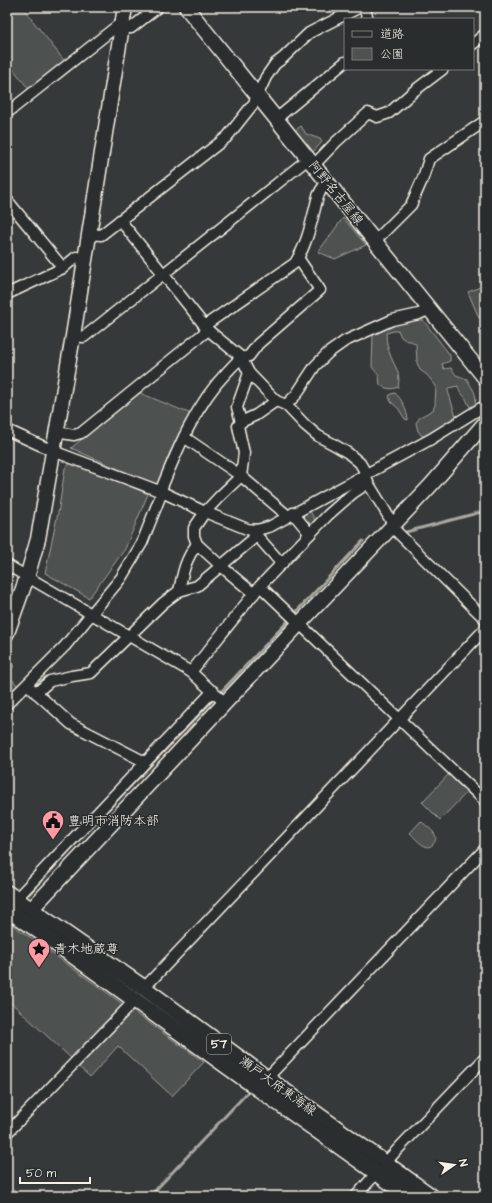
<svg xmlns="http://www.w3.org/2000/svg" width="492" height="1203" viewBox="0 0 492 1203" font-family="'Architects Daughter','Klee One',sans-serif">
	<rect width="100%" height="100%" fill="#363939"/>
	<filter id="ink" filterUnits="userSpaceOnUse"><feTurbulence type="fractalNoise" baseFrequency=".025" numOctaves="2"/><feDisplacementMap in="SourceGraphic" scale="8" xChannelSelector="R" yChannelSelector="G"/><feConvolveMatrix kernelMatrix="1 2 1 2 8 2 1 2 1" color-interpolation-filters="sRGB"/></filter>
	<g filter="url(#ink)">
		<g fill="#4e514f" stroke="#a1a19c">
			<path d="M7 7H22L66 63 31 92 7 61Z"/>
			<path d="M301 126 306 134 320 139 322 142 312 153 294 131Z"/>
			<path d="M343 218 366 245 335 259 318 252Z"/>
			<path d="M485 285V318H479L468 292Z"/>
			<path d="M417 318 423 320 450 355V361L442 364 444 369 451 368 456 375 467 379C472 390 479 393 474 407H470C467 403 467 398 463 395 460 391 459 391 458 386L448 388V391L456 417 455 421 426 436H422L418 431 416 423 420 417 433 410 435 405 436 386 427 375 420 370 417 363 416 344 411 341H407L401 337 398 330 386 333C386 341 388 350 391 357 396 369 401 373 398 387 391 390 387 389 380 385L379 376 372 367 373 335 378 329Z"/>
			<path d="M140 393 191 414 170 452 157 486 71 448Z"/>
			<path d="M395 393C402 399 407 410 408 420L405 419 398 408 391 402 389 396 391 394Z"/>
			<path d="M72 462 148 494 125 549 89 598 45 573 59 508 65 468Z"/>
			<path d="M308 508 317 523 310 531 296 515Z"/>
			<path d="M7 659 14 665 9 676 19 687 7 699Z"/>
			<path d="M450 773 468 791 440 820 422 802Z"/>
			<path d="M421 821C425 825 433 830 435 835 437 838 435 842 433 844 427 853 415 838 410 833Z"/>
			<path d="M7 921 124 1005 73 1060 7 999Z"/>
			<path d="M131 1010 204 1062 172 1096 118 1046 90 1077 77 1065Z"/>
		</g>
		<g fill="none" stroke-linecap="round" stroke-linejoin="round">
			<g stroke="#a8a7a1" stroke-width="3">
				<path d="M140 13 148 7"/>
				<path d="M58 79 89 54"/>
				<path d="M406 532 485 511"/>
				<path d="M296 612 363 541"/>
				<path d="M220 693 289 620"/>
				<path d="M96 822 215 698"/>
				<path d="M29 894 77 842"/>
				<path d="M150 1196 247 1093"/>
			</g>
			<g stroke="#f4f1e8" stroke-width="13">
				<g id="street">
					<path d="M364 7 368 19"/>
					<path d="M122 27 131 28 158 7"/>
					<path d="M473 44 485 34"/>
					<path d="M7 113 122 22"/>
					<path d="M276 119 345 62"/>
					<path d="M314 165 336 142 368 113 377 117 389 113 414 91 443 69"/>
					<path d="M7 200 63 268"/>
					<path d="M120 220 208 330 241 357 249 373 276 401"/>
					<path d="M89 234 101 235 227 137 254 103 266 77 275 64 283 58 309 33 360 7"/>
					<path d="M375 241 411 205 423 178 429 159 485 121"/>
					<path d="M7 294 63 268 76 257 85 259"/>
					<path d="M204 326 295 263C308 243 312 219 318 196L321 190 327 182"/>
					<path d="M73 336 84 337 308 159"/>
					<path d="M286 405 296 395 315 366 328 353 345 341 392 320 419 314 430 309"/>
					<path d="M241 422 237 407 249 373"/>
					<path d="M7 430 53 451 162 492 205 512 247 529C256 531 262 529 271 526L431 439 481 408"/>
					<path d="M56 432 74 435 81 433 208 330"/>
					<path d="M184 437 241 476 288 516"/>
					<path d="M160 492C177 450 196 404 227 372 235 364 238 358 249 356L258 344 320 290 298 258"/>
					<path d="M293 513 310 534"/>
					<path d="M392 527 485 619"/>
					<path d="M255 530 258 537 282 564"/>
					<path d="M7 565 191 672 225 703"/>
					<path d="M260 586 485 801"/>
					<path d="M179 591C183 572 185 560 197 544"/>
					<path d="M254 594 221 566 197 544 194 536V528L205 512 221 495 241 476 244 453 238 426 241 422 256 415 276 401 286 405 305 425 318 436 333 444 348 453 360 463 364 470 368 483 381 504 390 519 396 523"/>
					<path d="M191 672 260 586 328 515 353 493 368 483"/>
					<path d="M32 689 71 724 145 762"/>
					<path d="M36 693 50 681 72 676 91 673 163 603 179 591 197 586 253 539 255 530"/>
					<path d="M7 704 65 646 121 578 142 543 162 492"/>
					<path d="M16 899 213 691"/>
					<path d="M144 988 485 629"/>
					<path d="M267 1078 485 849"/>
					<path d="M7 1133 135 1000"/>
					<path d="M356 1196 397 1150 485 1058"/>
				</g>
			</g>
			<g stroke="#f4f1e8" stroke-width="17">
				<g id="secondary">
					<path d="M186 7 485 378"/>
					<path d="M7 633 27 577 38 539 73 336 125 7"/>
					<path d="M23 918 299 624 382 537 431 485 485 423"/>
				</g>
			</g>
			<g stroke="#f4f1e8" stroke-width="18">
				<g id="primary">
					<path d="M7 893 144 988 261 1074 431 1196"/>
					<path d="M7 911 22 919C150 1012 280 1104 409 1196"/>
				</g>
			</g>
			<use href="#street" stroke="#2a2d2e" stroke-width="10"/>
			<use href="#secondary" stroke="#2a2d2e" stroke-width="14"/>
			<use href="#primary" stroke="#2a2d2e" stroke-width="15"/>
		</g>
	</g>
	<defs>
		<g id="civic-pin" transform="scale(1.15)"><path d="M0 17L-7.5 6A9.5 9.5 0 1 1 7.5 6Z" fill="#ff9aa2" stroke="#2a2d2e"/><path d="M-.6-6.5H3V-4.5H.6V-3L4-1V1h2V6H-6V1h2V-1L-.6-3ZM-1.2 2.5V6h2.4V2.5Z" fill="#111"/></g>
		<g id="sight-pin" transform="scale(1.15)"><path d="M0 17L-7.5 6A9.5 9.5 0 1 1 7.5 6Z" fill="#ff9aa2" stroke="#2a2d2e"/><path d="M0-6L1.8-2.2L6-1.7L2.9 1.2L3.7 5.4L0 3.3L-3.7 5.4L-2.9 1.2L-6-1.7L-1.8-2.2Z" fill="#111"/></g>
	</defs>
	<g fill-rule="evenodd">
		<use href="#civic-pin" x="53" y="821"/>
		<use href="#sight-pin" x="39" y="949"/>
	</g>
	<g text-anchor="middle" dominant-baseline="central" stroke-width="3" stroke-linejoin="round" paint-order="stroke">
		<rect fill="#2a2d2e" stroke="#b7b6b0" stroke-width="1" x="207" y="1034" width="24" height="20" rx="3"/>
		<g font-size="12" font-weight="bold" fill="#f4f1e8">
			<text x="219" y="1044">57</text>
		</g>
		<g font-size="13" fill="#f4f1e8" stroke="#2a2d2e">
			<text transform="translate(336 193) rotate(51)">阿野名古屋線</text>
			<text transform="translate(278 1086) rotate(36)">瀬戸大府東海線</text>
		</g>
		<g font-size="13" fill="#f4f1e8" stroke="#2a2d2e" text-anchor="start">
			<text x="68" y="821">豊明市消防本部</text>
			<text x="54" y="949">青木地蔵尊</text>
		</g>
	</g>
	<rect width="492" height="1203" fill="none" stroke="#2a2d2e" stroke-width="24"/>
	<rect x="12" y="12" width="468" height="1179" fill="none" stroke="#f4f1e8" stroke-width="1.5" filter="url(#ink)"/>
	<rect x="344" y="18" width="130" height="52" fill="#2a2d2e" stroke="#7b7b78"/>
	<rect x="352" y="31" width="20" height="6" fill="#2a2d2e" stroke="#7b7b78"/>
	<text x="380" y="38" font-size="12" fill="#f4f1e8">道路</text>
	<rect x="352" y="48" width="20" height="12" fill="#4e514f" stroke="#7b7b78"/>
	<text x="380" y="58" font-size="12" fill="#f4f1e8">公園</text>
	<g transform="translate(454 1165) rotate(77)" stroke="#2a2d2e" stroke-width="3" paint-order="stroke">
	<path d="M0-3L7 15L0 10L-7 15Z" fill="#f4f1e8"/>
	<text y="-6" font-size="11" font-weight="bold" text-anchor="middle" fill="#f4f1e8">N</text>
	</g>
	<path d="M20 1177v6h70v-6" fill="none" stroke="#f4f1e8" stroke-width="2"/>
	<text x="26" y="1177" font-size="12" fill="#f4f1e8" stroke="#2a2d2e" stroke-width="3" paint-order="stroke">50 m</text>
</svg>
